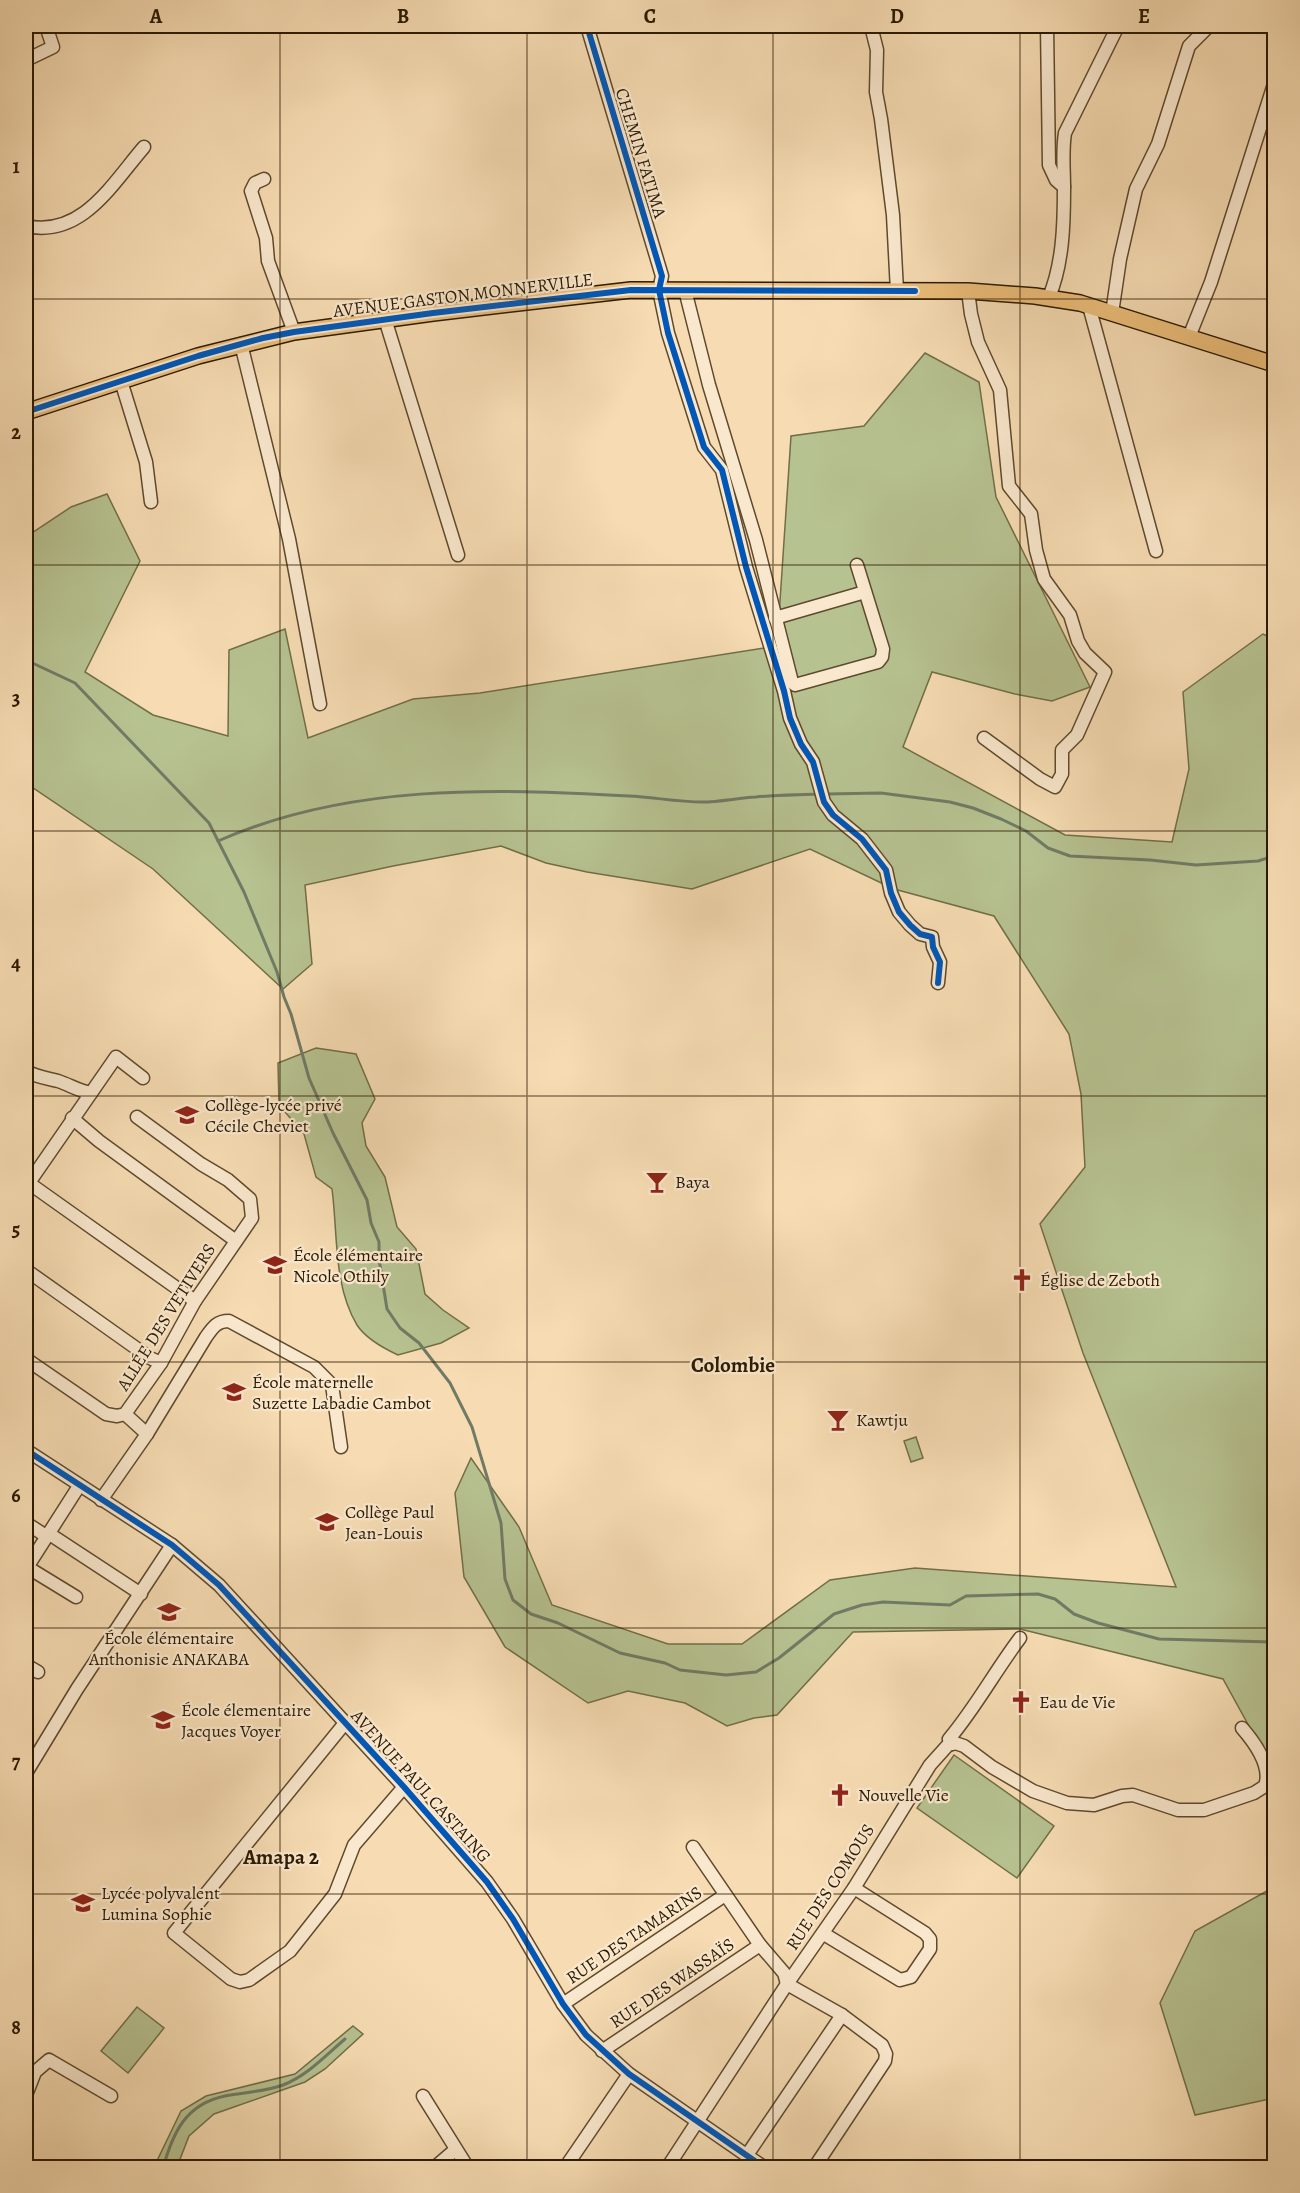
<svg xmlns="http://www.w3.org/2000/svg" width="1300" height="2193" viewBox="0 0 1300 2193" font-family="Alegreya,serif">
	<rect width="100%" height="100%" fill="#f7dcb3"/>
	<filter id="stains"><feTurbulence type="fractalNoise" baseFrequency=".00333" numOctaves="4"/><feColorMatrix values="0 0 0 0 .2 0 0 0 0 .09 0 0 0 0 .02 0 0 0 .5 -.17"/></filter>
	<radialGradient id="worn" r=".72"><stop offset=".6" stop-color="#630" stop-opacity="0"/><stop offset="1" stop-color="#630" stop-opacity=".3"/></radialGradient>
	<g fill="#b7c291" stroke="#716e48" stroke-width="1.5">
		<path d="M925 353 979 382 996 497 1090 687 1052 701 1015 694 932 672 903 747 1065 835 1172 842 1189 769 1183 692 1263 634 1274 639V1803L1269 1799 1256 1739 1223 1679 1020 1629 853 1632 777 1715 754 1718 727 1726 685 1703 628 1691 588 1703 505 1647 464 1577 455 1493 471 1458 519 1527 552 1605 668 1644H742L830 1580 915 1568 1176 1587 1083 1353 1040 1224 1085 1167 1081 1094 1069 1034 994 916 894 889 810 849 692 889 587 872 546 863 501 846 393 866 305 885 312 964 283 989 153 869 26 783V537L71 507 107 494 140 561 85 672 153 715 228 736 229 650 285 629 308 738 413 699 480 693 777 646 791 436 864 426Z"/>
		<path d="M316 1048 356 1054 375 1099 362 1123 366 1146 385 1177 397 1227 416 1249 425 1294 443 1310 469 1328 441 1343 398 1355C383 1348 366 1339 357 1325 333 1285 338 1234 332 1189L316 1177 304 1134 279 1105 278 1063Z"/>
		<path d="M916 1437 923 1458 911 1462 904 1441Z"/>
		<path d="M954 1755 1054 1826 1017 1878 917 1808Z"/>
		<path d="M1274 1887V2098L1195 2115 1160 2003 1195 1931Z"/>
		<path d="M137 2007 164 2028 128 2073 101 2051Z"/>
		<path d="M353 2026 363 2034 325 2069 305 2082 214 2114 189 2136 177 2167H154L181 2111 206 2096 295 2074Z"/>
	</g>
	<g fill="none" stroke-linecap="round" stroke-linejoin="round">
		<g stroke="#707b65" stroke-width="3">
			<path d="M26 660 75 683 209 823 244 892 277 972 284 997 291 1014 309 1078 333 1133 367 1200 371 1223 379 1242V1259L387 1309 400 1328 419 1343 450 1383 472 1427 501 1523 505 1579 513 1600 531 1614 558 1623 620 1653 665 1663 680 1670 726 1675 756 1672 779 1658 834 1614 862 1605 883 1602 950 1605 966 1596 1038 1594 1055 1599 1074 1614 1098 1623 1159 1639 1274 1642"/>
			<path d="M826 794 881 793 950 802 973 808 1001 819 1026 831 1048 848 1070 856 1150 860 1196 865 1258 861 1274 856"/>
			<path d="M218 841C347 784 491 788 629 796 653 797 677 802 702 802 719 802 738 798 756 797 777 795 798 795 819 794"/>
			<path d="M163 2168C173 2132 186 2104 225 2096 244 2092 264 2092 283 2085 308 2075 325 2056 345 2039"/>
		</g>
		<g stroke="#5e4a2d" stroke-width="15">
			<g id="minor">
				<path d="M587 26 662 276 659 290 668 333 704 447 722 470 746 567 784 691 790 718 801 744 813 762 824 802 833 815 862 839 886 870 891 893 899 912 910 925 920 934 932 937 933 947 940 962 938 983"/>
				<path d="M871 26 877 50 876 92 881 119 893 215 897 291"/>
				<path d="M1047 26 1049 165 1056 180 1064 187"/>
				<path d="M26 60 53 47 46 26"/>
				<path d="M264 179 255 183 251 191 266 238 268 261 294 332"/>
				<path d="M26 226C82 238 112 184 144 147"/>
				<path d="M685 290 709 385 756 540 792 682 795 685 878 662 882 657 883 649 857 565"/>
				<path d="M968 291 971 314 978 342 1000 390 1009 486 1031 514 1036 550 1044 579 1070 615 1078 641 1085 653 1105 672 1077 735 1062 750V774L1055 787 1040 779 984 738"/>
				<path d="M1049 297C1063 264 1064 224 1064 188 1064 169 1062 151 1065 133L1118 26"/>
				<path d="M1089 306 1156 551"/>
				<path d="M1112 313 1120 259 1136 189 1158 144 1189 46 1209 26"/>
				<path d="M385 319 458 555"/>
				<path d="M1189 337 1211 282 1274 84"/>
				<path d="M241 344 289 539 320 704"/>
				<path d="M121 381 146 462 151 502"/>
				<path d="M775 618 865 592"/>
				<path d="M26 1071C36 1077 47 1078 58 1081 70 1085 79 1091 91 1093"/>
				<path d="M72 1118 99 1141 236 1241"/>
				<path d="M26 1181 195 1301"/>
				<path d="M26 1187 116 1057 143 1078"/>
				<path d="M26 1270 150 1358 161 1363"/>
				<path d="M26 1359 106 1414 117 1416 125 1414 161 1363 195 1301 252 1218 250 1199 228 1180 201 1164 137 1117"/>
				<path d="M125 1414 147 1434"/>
				<path d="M26 1450 172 1545 219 1585 404 1787 487 1882 513 1919 563 2004 586 2035 629 2074 765 2168"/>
				<path d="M101 1500 147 1434 206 1337C213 1327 217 1321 229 1321L314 1367 332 1385 341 1447"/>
				<path d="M26 1523 46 1536"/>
				<path d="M48 1533 141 1594"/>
				<path d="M27 1567 76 1597"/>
				<path d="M26 1569 79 1486"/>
				<path d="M26 1665 38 1672"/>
				<path d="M345 1723 174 1933 231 1979 240 1982 249 1980 290 1951 335 1894 354 1845 404 1787"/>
				<path d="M952 1744 949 1739C976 1707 995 1671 1020 1638"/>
				<path d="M26 1773 77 1689 172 1545"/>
				<path d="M693 1847 760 1945 784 1973 787 1984 842 2015 882 2045 886 2054 885 2061 814 2168"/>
				<path d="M824 1934 900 1980 911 1977 930 1949V1939L925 1933 854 1888"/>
				<path d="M563 2004 725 1895"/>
				<path d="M602 2051 760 1945"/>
				<path d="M26 2095 35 2072 49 2060 111 2096"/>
				<path d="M423 2096 468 2168"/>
				<path d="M747 2155 842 2015"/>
				<path d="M434 2168 455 2150"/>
				<path d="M565 2168 629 2074"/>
				<path d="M667 2168 787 1984 854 1888 930 1765 948 1745 955 1743 964 1746 992 1767 1033 1791 1067 1803 1094 1805 1122 1796 1133 1795 1178 1810H1204L1254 1793 1265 1786C1272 1766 1255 1743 1242 1728"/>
			</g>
		</g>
		<g stroke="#2b1900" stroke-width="18">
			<path id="major" d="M26 412 198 356 294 332 433 313 631 290 968 291 1035 296 1080 303 1274 364"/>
		</g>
		<use href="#minor" stroke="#fae8ce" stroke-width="12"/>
		<use href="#major" stroke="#ecbe7a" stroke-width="15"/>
		<g stroke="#fae8ce" stroke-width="10">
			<g id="cycleway">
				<path d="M587 26 662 276 659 290 668 333 704 447 722 470 746 567 784 691 790 718 801 744 813 762 824 802 833 815 862 839 886 870 891 893 899 912 910 925 920 934 932 937 933 947 940 962 938 983"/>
				<path d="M26 412 198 356 263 338 294 332 433 313 631 290 915 291"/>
				<path d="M26 1450 172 1545 219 1585 404 1787 487 1882 513 1919 563 2004 586 2035 629 2074 765 2168"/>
			</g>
		</g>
		<use href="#cycleway" stroke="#0057b8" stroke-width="6"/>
	</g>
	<path fill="none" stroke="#2b1900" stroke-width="1.5" stroke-opacity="0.55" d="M280 26V2168M527 26V2168M773 26V2168M1020 26V2168M26 299H1274M26 565H1274M26 831H1274M26 1096H1274M26 1362H1274M26 1628H1274M26 1894H1274"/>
	<defs>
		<g id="school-bare" transform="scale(1.8)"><path d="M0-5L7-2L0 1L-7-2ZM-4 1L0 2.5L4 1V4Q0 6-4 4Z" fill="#8f2418" stroke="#fae8ce" stroke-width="2.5" paint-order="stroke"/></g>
		<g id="bar-bare" transform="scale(1.8)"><path d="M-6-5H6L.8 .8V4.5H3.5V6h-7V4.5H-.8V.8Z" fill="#8f2418" stroke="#fae8ce" stroke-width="2.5" paint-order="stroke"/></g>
		<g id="church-bare" transform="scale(1.8)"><path d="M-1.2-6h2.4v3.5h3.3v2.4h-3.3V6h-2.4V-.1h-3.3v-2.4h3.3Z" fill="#8f2418" stroke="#fae8ce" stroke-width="2.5" paint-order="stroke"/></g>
	</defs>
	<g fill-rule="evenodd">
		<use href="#school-bare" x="187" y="1115"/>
		<use href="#bar-bare" x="657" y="1182"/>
		<use href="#school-bare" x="275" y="1265"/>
		<use href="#church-bare" x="1022" y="1280"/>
		<use href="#school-bare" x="234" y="1392"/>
		<use href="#bar-bare" x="838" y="1420"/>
		<use href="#school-bare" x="327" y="1522"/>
		<use href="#school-bare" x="169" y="1612"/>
		<use href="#church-bare" x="1021" y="1702"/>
		<use href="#school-bare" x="163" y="1720"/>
		<use href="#church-bare" x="840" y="1795"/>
		<use href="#school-bare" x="83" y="1903"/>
	</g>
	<g text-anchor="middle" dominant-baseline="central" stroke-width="4.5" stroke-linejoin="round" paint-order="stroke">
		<g font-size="18" fill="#2b1900" stroke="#fae8ce">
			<text transform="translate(641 153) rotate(73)">CHEMIN FATIMA</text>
			<text transform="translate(463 295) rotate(-7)">AVENUE GASTON MONNERVILLE</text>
			<text transform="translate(166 1317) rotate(-58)">ALLÉE DES VETIVERS</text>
			<text transform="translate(421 1786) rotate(48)">AVENUE PAUL CASTAING</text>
			<text transform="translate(830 1887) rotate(-57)">RUE DES COMOUS</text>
			<text transform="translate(634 1935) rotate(-34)">RUE DES TAMARINS</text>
			<text transform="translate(672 1983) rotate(-34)">RUE DES WASSAÏS</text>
		</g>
		<g font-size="18" fill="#2b1900" stroke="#fae8ce" text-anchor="start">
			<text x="205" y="1105">Collège-lycée privé<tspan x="205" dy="21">Cécile Cheviet</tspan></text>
			<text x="675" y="1182">Baya</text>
			<text x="293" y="1255">École élémentaire<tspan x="293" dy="21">Nicole Othily</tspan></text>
			<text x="1040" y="1280">Église de Zeboth</text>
			<text x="252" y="1382">École maternelle<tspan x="252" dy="21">Suzette Labadie Cambot</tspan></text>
			<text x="856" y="1420">Kawtju</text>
			<text x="345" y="1512">Collège Paul<tspan x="345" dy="21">Jean-Louis</tspan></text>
			<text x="169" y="1638" text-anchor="middle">École élémentaire<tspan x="169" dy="21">Anthonisie ANAKABA</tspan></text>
			<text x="1039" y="1702">Eau de Vie</text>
			<text x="181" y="1710">École élementaire<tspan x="181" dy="21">Jacques Voyer</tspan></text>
			<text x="858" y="1795">Nouvelle Vie</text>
			<text x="101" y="1893">Lycée polyvalent<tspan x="101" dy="21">Lumina Sophie</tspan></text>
		</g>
		<g font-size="21" font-weight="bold" fill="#2b1900" stroke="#fae8ce">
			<text x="733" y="1365">Colombie</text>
			<text x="281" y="1857">Amapa 2</text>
		</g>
	</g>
	<rect width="1300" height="2193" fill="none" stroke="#f7dcb3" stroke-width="66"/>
	<rect x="33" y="33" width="1234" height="2127" fill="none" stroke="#2b1900" stroke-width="2"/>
	<g font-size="20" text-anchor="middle" font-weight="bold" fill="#2b1900">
		<text x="156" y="23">A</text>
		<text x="403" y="23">B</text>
		<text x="650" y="23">C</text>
		<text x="897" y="23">D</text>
		<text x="1144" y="23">E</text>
		<text x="16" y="173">1</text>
		<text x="16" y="439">2</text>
		<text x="16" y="705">3</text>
		<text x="16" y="970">4</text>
		<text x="16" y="1236">5</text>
		<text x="16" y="1502">6</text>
		<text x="16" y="1768">7</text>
		<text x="16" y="2034">8</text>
	</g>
	<rect width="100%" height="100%" filter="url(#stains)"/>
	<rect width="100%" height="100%" fill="url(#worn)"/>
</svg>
